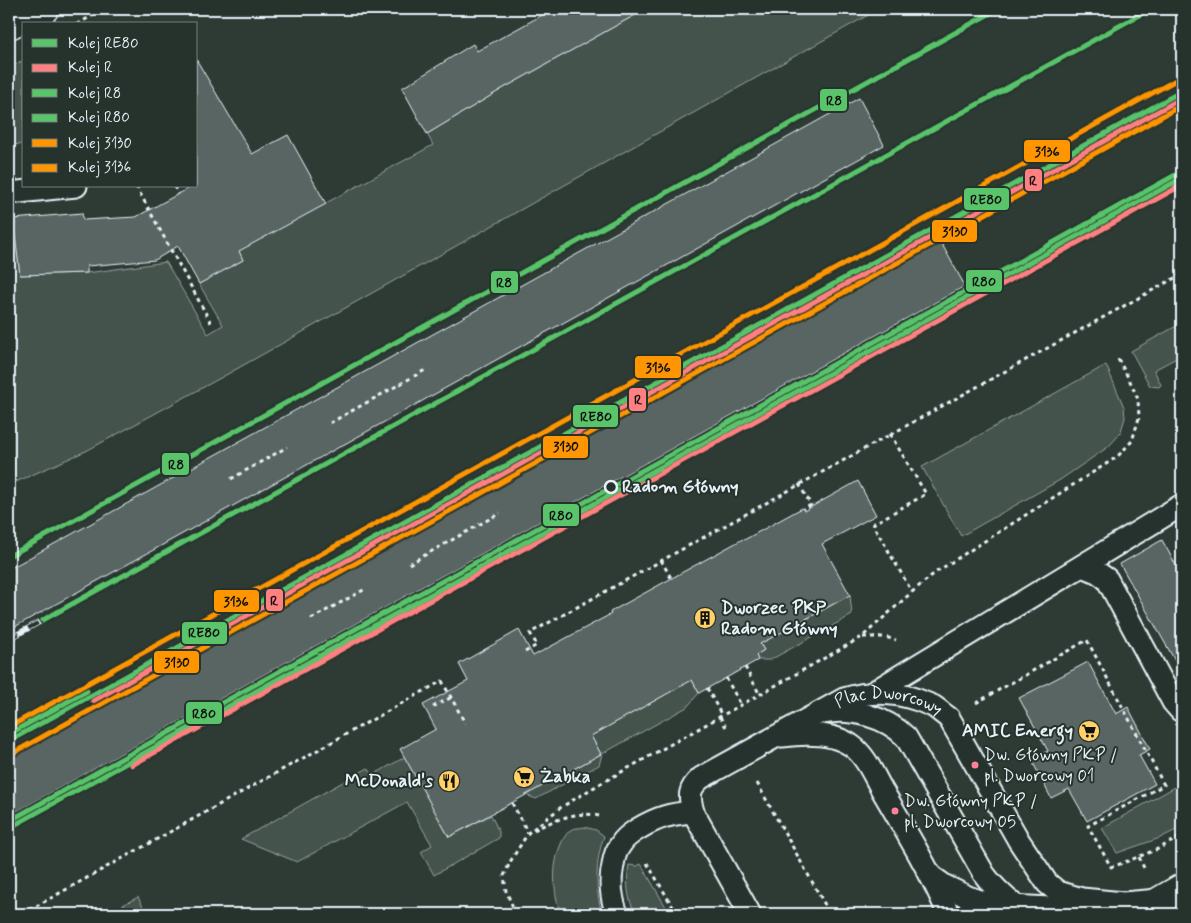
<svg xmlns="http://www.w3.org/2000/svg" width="1191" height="923" viewBox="0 0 1191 923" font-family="Mynerve,sans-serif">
	<rect width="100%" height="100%" fill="#2e3b35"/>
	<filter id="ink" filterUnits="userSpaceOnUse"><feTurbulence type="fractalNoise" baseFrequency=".02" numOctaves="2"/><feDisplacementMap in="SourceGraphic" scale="10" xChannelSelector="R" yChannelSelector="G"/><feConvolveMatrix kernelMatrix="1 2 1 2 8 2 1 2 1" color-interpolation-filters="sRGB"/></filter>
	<g filter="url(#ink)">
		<g fill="#45524e" stroke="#96a2a3">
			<path d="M646 9H879L224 376 86 451 9 485V242H10L9 224H14L20 275 87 273 166 262 208 334 223 325 199 284 243 260 232 238 280 228 433 145 427 134 502 89Z"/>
			<path d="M24 60V144L9 145V68Z"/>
			<path d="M1182 323V355L1154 370 1161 385 1159 387 1150 386 1131 351Z"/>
			<path d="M1106 365 1124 407 1125 418 1120 434 1108 447 1060 480 961 536 922 467Z"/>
			<path d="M850 595 852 615 770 660H758L756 655 764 650 757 638 787 630Z"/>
			<path d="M689 675 699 693 687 707 602 754 599 765 536 799 526 795 601 754 591 736 665 695 663 690Z"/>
			<path d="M405 757 449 837 491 815 499 832V838L434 875 421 852 432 845 407 802 297 862 241 839 368 768 373 775Z"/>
			<path d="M1182 783V827L1160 838 1117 853 1102 828Z"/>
			<path d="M584 827 596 830 604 836C595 862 595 888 602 914H560C554 892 551 867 561 844 563 839 567 832 572 829 575 828 581 828 584 827Z"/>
			<path d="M641 864 670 914H636C627 899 626 882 629 865L637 866Z"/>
			<path d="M138 897 147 914H106Z"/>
		</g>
		<g fill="#596563" stroke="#e8f1f8">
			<path d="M553 9H646L502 89 427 134 402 88 473 44 477 51Z"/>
			<path d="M196 59 252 154 288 135 326 204 239 251 243 260 199 284 178 246 155 260 87 266V273L20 275 13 219 82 213 83 220 136 217 193 186H196Z"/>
			<path d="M859 98 884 145 9 630V569Z"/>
			<path d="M939 239 965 286 9 816V754Z"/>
			<path d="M858 481 876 515 822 544 850 595 760 644 764 650 756 655 758 660 726 678 699 693 692 680 591 736 601 754 449 837 400 749 436 729 423 705 468 681 459 664 519 630 533 656 611 614 610 612 743 539 744 540 802 508 804 511Z"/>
			<path d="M1162 540 1182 576V673L1120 564Z"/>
			<path d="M1088 662 1116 714 1128 707 1150 749 1139 755 1155 784 1087 821 1069 789 1051 798 1031 759 1048 751 1019 698Z"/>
		</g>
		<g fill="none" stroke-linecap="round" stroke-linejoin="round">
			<g stroke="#e8f1f8" stroke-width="25">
				<g id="lane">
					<path d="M9 193 76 186"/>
					<path d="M1082 566 1097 572 1107 579 1173 702 1180 710 1182 711"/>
					<path d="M872 693 1182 505"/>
					<path d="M823 713C851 707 886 717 906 737L984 874C994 888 1003 896 1017 907"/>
					<path d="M782 736C805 733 833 732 852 746 866 756 874 776 882 790 894 810 905 830 916 849 928 871 940 892 948 914"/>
					<path d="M931 876 945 886 968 897 992 905 1050 908 1087 906"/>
					<path d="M617 914C611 898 609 883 613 865 614 858 616 850 621 844 625 837 632 833 638 829 658 817 670 814 693 812"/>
					<path id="s1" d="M750 914 693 812C689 796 688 789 701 778L844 699C869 691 893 691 918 700 923 702 928 704 933 706 938 709 943 714 949 718L1019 841 1047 883 1058 892 1082 899 1123 903 1159 900"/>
				</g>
			</g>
			<g stroke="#e8f1f8" stroke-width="31">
				<g id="secondary">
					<path d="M9 25 44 9"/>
					<path d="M1137 914 1182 888"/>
				</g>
			</g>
			<g stroke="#e8f1f8" stroke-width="3" stroke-dasharray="4 4" stroke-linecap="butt">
				<path d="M77 24 105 9"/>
				<path d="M136 186 211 323"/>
				<path d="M174 186 178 194"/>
				<path d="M330 423 427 369"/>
				<path d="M890 434 926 494 873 524 912 592"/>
				<path d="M231 479 287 447"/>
				<path d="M799 484 811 505 803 509"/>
				<path d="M661 560 671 578"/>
				<path d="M409 564 500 513"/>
				<path d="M311 619 367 588"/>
				<path d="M863 637H885L896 640"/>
				<path d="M525 652 537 645 530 633 1182 274"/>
				<path d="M745 667 760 695"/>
				<path d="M726 678 741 705"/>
				<path d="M707 688 722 716"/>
				<path d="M976 703 1087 640 1164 785 1088 826 1111 867"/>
				<path d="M433 707 452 697"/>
				<path d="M720 717 726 727"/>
				<path d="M757 783 830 914"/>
				<path d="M512 803 528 833"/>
				<path d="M534 830C554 820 580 809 602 817"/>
				<path d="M1139 857 1144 868"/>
				<path d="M647 863 677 914"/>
				<path d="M1110 867 1115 866 1158 849 1182 836"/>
				<path d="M22 914 442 681 465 723"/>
				<path d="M516 914 506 891 504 876 510 862 528 833 560 808 591 789 862 637 912 592 936 572 1117 457 1132 441 1139 418 1138 399 1129 379 1118 359"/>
			</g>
			<use href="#lane" stroke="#26332d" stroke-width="21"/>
			<use href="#secondary" stroke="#26332d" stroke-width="28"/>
			<g stroke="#e8f1f8" stroke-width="5.5">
				<g id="rail">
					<path d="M9 556 11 555"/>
					<path d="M9 639 43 620"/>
				</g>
			</g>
			<use href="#rail" stroke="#26332d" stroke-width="4" stroke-dasharray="11" stroke-linecap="butt"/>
			<g stroke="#26332d" stroke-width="9">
				<g id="rail-1">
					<path d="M9 741 1182 91"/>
					<path d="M9 828 1182 178"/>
				</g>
			</g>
			<g stroke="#26332d" stroke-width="9">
				<g id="rail-2">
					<path d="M93 701 1182 98"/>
					<path d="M132 765 1182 185"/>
				</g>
			</g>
			<g stroke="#26332d" stroke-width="9">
				<g id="rail-3">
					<path d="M11 555 998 9"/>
					<path d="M43 620 1150 9"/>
				</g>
			</g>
			<g stroke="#26332d" stroke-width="9">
				<g id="rail-4">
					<path d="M9 734 87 691"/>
					<path d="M9 821 1179 173"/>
				</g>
			</g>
			<g stroke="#26332d" stroke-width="9">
				<path id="rail-5" d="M15 752 1182 105"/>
			</g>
			<g stroke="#26332d" stroke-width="9">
				<path id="rail-6" d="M9 727 1176 80"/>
			</g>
			<use href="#rail-1" stroke="#59c46a" stroke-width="5"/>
			<use href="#rail-2" stroke="#ff8080" stroke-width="5"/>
			<use href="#rail-3" stroke="#59c46a" stroke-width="5"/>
			<use href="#rail-4" stroke="#59c46a" stroke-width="5"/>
			<use href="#rail-5" stroke="#ff9500" stroke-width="5"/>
			<use href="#rail-6" stroke="#ff9500" stroke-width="5"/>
		</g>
	</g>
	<defs>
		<g id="building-disc" transform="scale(1.125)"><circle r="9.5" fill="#ffd166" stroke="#26332d"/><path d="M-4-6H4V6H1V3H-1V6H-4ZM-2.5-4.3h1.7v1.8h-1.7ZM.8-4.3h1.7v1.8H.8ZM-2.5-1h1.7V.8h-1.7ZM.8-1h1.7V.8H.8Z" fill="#111"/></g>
		<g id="supermarket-disc" transform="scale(1.125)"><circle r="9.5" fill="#ffd166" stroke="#26332d"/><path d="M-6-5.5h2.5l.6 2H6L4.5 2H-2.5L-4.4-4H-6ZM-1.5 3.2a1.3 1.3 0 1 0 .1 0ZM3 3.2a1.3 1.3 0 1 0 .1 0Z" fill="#111"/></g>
		<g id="restaurant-disc" transform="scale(1.125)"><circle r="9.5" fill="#ffd166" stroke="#26332d"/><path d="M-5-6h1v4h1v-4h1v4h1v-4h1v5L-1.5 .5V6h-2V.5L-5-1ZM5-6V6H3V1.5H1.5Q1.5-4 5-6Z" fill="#111"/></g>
	</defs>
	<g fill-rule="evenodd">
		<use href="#building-disc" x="705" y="618"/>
		<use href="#supermarket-disc" x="1089" y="731"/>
		<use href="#supermarket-disc" x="524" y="777"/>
		<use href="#restaurant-disc" x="449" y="781"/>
	</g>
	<circle fill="#26332d" stroke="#e8f1f8" stroke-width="2.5" cx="611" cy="487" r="6"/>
	<g fill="#ff8098" stroke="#26332d" stroke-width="2">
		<circle cx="975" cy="765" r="4.5"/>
		<circle cx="895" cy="811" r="4.5"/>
	</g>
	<g text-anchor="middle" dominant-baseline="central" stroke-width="4" stroke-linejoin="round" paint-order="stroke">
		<g font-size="17" fill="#e8f1f8" stroke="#26332d" text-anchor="start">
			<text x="984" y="755">Dw. Główny PKP /<tspan x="984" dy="21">pl. Dworcowy 01</tspan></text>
			<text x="904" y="801">Dw. Główny PKP /<tspan x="904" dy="21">pl. Dworcowy 05</tspan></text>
		</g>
		<g font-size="18" font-weight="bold" fill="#e8f1f8" stroke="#26332d" text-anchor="start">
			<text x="622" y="487">Radom Główny</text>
		</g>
		<g font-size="18" font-weight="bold" fill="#e8f1f8" stroke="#26332d" text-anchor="start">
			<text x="721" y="608">Dworzec PKP<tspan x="721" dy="21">Radom Główny</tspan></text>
			<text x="1073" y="731" text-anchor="end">AMIC Energy</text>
			<text x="540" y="777">Żabka</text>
			<text x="433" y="781" text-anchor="end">McDonald's</text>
		</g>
		<g font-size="18" fill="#e8f1f8" stroke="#26332d">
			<text stroke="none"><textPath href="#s1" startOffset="364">Plac Dworcowy</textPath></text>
		</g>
	</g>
	<g stroke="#26332d" stroke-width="2">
		<rect x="819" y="88" width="29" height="24" rx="5" fill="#59c46a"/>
		<rect x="1023" y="139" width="48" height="24" rx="5" fill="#ff9500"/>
		<rect x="1024" y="168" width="19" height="24" rx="5" fill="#ff8080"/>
		<rect x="963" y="187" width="47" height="24" rx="5" fill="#59c46a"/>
		<rect x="931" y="219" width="47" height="24" rx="5" fill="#ff9500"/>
		<rect x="965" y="269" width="38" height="24" rx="5" fill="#59c46a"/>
		<rect x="490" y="270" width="29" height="24" rx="5" fill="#59c46a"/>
		<rect x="634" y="355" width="48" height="24" rx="5" fill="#ff9500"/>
		<rect x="628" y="387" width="19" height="25" rx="5" fill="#ff8080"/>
		<rect x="572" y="404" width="47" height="24" rx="5" fill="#59c46a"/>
		<rect x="542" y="435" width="47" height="24" rx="5" fill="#ff9500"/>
		<rect x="161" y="452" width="29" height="24" rx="5" fill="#59c46a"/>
		<rect x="542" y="503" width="38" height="24" rx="5" fill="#59c46a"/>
		<rect x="265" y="588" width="19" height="24" rx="5" fill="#ff8080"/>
		<rect x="213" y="589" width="47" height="24" rx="5" fill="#ff9500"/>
		<rect x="181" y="621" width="47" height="24" rx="5" fill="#59c46a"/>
		<rect x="153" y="650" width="47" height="24" rx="5" fill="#ff9500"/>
		<rect x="185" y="701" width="38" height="24" rx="5" fill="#59c46a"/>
	</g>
	<g font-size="14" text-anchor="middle" font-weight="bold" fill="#111">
		<text x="834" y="105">R8</text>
		<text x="1047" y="156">3136</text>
		<text x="1033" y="185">R</text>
		<text x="986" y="204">RE80</text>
		<text x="955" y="236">3130</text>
		<text x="984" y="286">R80</text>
		<text x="504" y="287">R8</text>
		<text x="658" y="372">3136</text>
		<text x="638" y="404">R</text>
		<text x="596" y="421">RE80</text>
		<text x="566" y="451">3130</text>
		<text x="176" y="469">R8</text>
		<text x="561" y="520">R80</text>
		<text x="274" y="605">R</text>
		<text x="236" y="606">3136</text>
		<text x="204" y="637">RE80</text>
		<text x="177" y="667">3130</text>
		<text x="204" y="718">R80</text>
	</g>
	<rect width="1191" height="923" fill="none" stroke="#26332d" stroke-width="30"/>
	<rect x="15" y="15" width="1161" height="893" fill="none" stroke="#e8f1f8" stroke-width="2" filter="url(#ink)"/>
	<rect x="22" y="22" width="175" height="165" fill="#26332d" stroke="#747f7e"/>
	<rect x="32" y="39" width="25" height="8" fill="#59c46a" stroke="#747f7e"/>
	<text x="68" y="48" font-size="15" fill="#e8f1f8">Kolej RE80</text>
	<rect x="32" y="64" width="25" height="8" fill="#ff8080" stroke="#747f7e"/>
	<text x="68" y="72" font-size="15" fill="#e8f1f8">Kolej R</text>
	<rect x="32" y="89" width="25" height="8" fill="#59c46a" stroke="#747f7e"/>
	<text x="68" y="98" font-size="15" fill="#e8f1f8">Kolej R8</text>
	<rect x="32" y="114" width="25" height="8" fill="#59c46a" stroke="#747f7e"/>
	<text x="68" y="122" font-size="15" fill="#e8f1f8">Kolej R80</text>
	<rect x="32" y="139" width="25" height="8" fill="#ff9500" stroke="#747f7e"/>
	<text x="68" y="148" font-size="15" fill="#e8f1f8">Kolej 3130</text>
	<rect x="32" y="164" width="25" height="8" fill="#ff9500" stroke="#747f7e"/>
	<text x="68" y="172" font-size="15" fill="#e8f1f8">Kolej 3136</text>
</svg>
